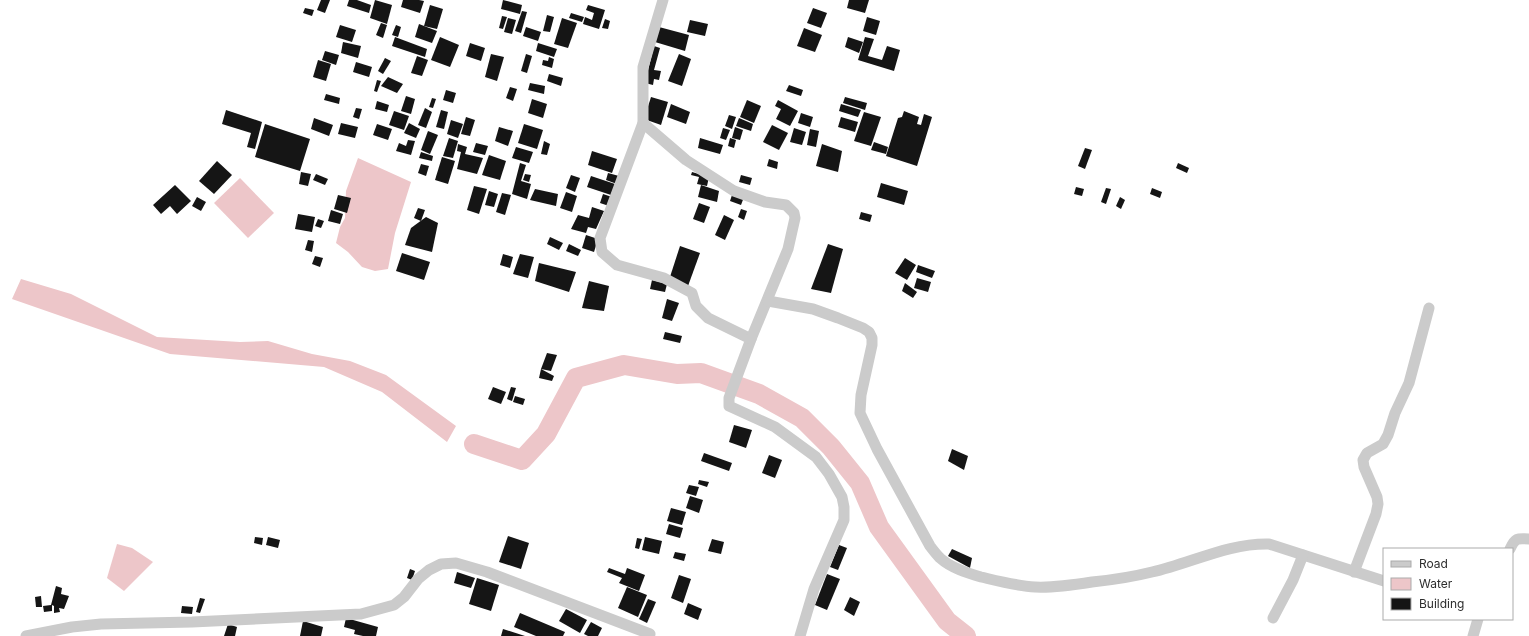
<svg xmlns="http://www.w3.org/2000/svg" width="1529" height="636" viewBox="0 0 1529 636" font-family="Inter,sans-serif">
	<rect width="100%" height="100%" fill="#fff"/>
	<g fill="#edc6c9">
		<path d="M358 158 411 182 395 233 388 269 375 271 362 267 348 252 336 243 340 227 345 218 346 191Z"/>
		<path d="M240 178 274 213 248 238 214 203Z"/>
		<path d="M21 279 71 294 157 337 240 342 268 341 312 354 350 361 386 375 456 426 447 442 382 392 324 367 170 354 12 299Z"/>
		<path d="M117 544 132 548 153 562 124 591 107 578Z"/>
	</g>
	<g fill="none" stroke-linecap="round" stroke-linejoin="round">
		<path stroke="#edc6c9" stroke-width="20" d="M474 444 522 460 546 434 576 378 624 365 677 374 701 373 759 394 802 418 831 447 860 483 879 527 947 621 966 636"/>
	</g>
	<g fill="#151515">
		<path d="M321 0H330L325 13 317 10Z"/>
		<path d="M349 0H357L371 5 369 13 347 6Z"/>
		<path d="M375 0 392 5 387 24 370 18Z"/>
		<path d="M403 0H419L424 1 420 13 401 7Z"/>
		<path d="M503 0 522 5 520 14 501 9Z"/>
		<path d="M849 0H869L865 13 847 8Z"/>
		<path d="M430 5 443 9 437 29 424 26Z"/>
		<path d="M588 5 605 10 599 29 583 24 585 17 592 20 594 13 586 10Z"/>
		<path d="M305 8 314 10 312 16 303 13Z"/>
		<path d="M813 8 827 13 821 28 807 23Z"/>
		<path d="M522 11 527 12 521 33 515 31Z"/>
		<path d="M571 13 584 17 582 22 569 18Z"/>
		<path d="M547 15 554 17 550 32 543 31Z"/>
		<path d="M502 16 507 17 503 29 499 28Z"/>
		<path d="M867 17 880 21 876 35 863 31Z"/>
		<path d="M508 18 516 20 512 34 504 32Z"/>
		<path d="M562 18 577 23 568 48 554 44Z"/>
		<path d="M605 19 610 21 608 29 602 28Z"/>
		<path d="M690 20 708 24 705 36 687 32Z"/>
		<path d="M381 23 387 25 383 38 376 35Z"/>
		<path d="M419 24 437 31 432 43 415 37Z"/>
		<path d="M340 25 356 30 352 42 336 37Z"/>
		<path d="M396 25 401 27 398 37 392 35Z"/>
		<path d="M526 27 541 32 538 41 523 36Z"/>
		<path d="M659 27 689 35 685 51 655 42Z"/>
		<path d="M804 28 822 35 815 52 797 46Z"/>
		<path d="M395 37 427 49 425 57 392 46Z"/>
		<path d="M440 37 459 45 450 67 431 60Z"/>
		<path d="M848 37 863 42 859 53 845 47Z"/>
		<path d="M865 37 874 39 868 56 882 60 887 46 900 50 894 71 858 60Z"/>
		<path d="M343 42 361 46 358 58 341 53Z"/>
		<path d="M470 43 485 48 481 61 466 56Z"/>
		<path d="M538 43 557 49 554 57 536 51Z"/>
		<path d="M654 46 660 48 654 70 661 71 659 80 654 79 653 85 645 83Z"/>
		<path d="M325 51 339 55 336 65 322 60Z"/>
		<path d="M491 54 504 57 497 81 485 77Z"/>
		<path d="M526 54 532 56 527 73 521 71Z"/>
		<path d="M679 54 691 59 682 86 668 81Z"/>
		<path d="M417 56 428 60 422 76 411 73Z"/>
		<path d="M549 57 554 59 552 68 542 65 543 60 548 61Z"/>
		<path d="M385 58 391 61 383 74 378 71Z"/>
		<path d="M318 60 331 64 326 81 313 77Z"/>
		<path d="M356 62 372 67 369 77 353 72Z"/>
		<path d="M549 74 563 78 561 86 547 81Z"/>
		<path d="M388 77 403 84 397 93 381 86Z"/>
		<path d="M377 80 381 81 377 92 374 91Z"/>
		<path d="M530 83 545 86 544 94 528 90Z"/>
		<path d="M789 85 803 90 801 96 786 91Z"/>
		<path d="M510 87 517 89 513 101 506 98Z"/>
		<path d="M446 90 456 93 453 103 443 100Z"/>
		<path d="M326 94 340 98 339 104 324 100Z"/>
		<path d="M406 96 415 99 411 114 401 111Z"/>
		<path d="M651 97 668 102 661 125 644 119Z"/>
		<path d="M845 97 867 103 865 110 843 103Z"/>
		<path d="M432 98 436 99 433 108 429 107Z"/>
		<path d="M532 99 547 104 543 118 528 113Z"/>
		<path d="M747 100 761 106 754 123 740 117Z"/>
		<path d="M778 100 798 111 790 126 776 119 781 109 775 106Z"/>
		<path d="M377 101 389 105 387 112 375 109Z"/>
		<path d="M671 104 690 112 686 124 667 117Z"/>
		<path d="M841 104 861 110 858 117 839 111Z"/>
		<path d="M356 108 362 109 359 119 353 117Z"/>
		<path d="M425 108 432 112 426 128 418 125Z"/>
		<path d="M226 110 262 122 255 149 247 147 251 133 222 124Z"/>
		<path d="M441 110 448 112 444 129 436 127Z"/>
		<path d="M394 111 409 116 404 130 389 125Z"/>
		<path d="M904 111 919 117 917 124 921 125 924 114 932 117 917 166 886 156 898 118 902 117Z"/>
		<path d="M864 112 881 117 871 146 854 141Z"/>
		<path d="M801 113 813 117 810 127 798 123Z"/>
		<path d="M729 115 736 117 732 129 725 126Z"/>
		<path d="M466 117 475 120 470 136 461 134Z"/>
		<path d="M841 117 858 122 855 132 838 127Z"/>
		<path d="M314 118 333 125 329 136 311 129Z"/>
		<path d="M739 118 753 124 751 131 736 126Z"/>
		<path d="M451 120 463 124 458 138 447 134Z"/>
		<path d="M341 123 358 127 355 138 338 134Z"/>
		<path d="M409 123 420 129 416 138 404 133Z"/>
		<path d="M265 124 310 139 300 171 255 157Z"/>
		<path d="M377 124 392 129 388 140 373 135Z"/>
		<path d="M524 124 543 130 537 149 518 143Z"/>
		<path d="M772 125 788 133 779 150 763 142Z"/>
		<path d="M499 127 513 131 508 146 495 141Z"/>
		<path d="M735 127 743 130 740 140 732 138Z"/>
		<path d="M723 128 730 130 726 140 720 138Z"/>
		<path d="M794 128 806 132 802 145 790 142Z"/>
		<path d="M810 129 819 131 816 147 807 145Z"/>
		<path d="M428 131 438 135 430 154 421 150Z"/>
		<path d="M449 138 458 141 453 158 443 156Z"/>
		<path d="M700 138 723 145 720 154 698 148Z"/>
		<path d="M730 138 736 140 734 148 728 146Z"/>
		<path d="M408 140 415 141 411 155 396 151 399 143 406 146Z"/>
		<path d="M544 141 550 144 547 155 541 154Z"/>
		<path d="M874 142 888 147 886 154 871 150Z"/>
		<path d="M476 143 488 146 485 155 473 152Z"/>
		<path d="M458 144 467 147 465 154 483 158 477 174 457 169 461 152 457 151Z"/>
		<path d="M822 144 842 151 838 172 816 166Z"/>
		<path d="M516 147 533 152 529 163 512 158Z"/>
		<path d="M1085 148 1092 150 1085 169 1078 166Z"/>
		<path d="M592 151 617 159 612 173 588 165Z"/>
		<path d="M421 152 433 156 432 161 419 158Z"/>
		<path d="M489 155 506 161 500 180 482 175Z"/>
		<path d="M442 157 455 161 448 184 435 180Z"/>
		<path d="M769 159 778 162 777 169 767 166Z"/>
		<path d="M217 161 232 175 214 194 199 181Z"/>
		<path d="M520 163 526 165 521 181 531 184 527 199 512 194Z"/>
		<path d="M1178 163 1189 168 1187 173 1176 168Z"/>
		<path d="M421 164 429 166 426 176 418 173Z"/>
		<path d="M301 172 311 174 308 186 299 184Z"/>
		<path d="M692 172 709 177 707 186 697 184 699 177 691 175Z"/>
		<path d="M608 173 619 176 617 184 606 180Z"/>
		<path d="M316 174 328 179 325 185 313 180Z"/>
		<path d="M525 174 531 175 529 182 523 180Z"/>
		<path d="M571 175 580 178 575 192 566 188Z"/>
		<path d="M741 175 752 178 750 185 739 182Z"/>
		<path d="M591 176 615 184 611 195 587 187Z"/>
		<path d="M881 183 908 191 904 205 877 197Z"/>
		<path d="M175 185 191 201 177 214 170 206 161 214 153 205Z"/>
		<path d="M701 185 719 191 717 202 698 197Z"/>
		<path d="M474 186 487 189 479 214 467 210Z"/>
		<path d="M1076 187 1084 189 1082 196 1074 194Z"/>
		<path d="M1106 188 1111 189 1106 204 1101 202Z"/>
		<path d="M1152 188 1162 192 1160 198 1150 194Z"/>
		<path d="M535 189 558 194 556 206 530 200Z"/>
		<path d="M489 191 498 194 494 207 485 205Z"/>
		<path d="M566 192 577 196 572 212 560 208Z"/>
		<path d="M733 192 744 197 741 205 730 201Z"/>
		<path d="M502 193 511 195 505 215 496 212Z"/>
		<path d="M603 194 612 197 609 206 600 203Z"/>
		<path d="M338 195 351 198 347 213 334 209Z"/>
		<path d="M197 197 206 202 201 211 192 206Z"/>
		<path d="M1120 197 1125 200 1121 209 1116 206Z"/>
		<path d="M699 203 710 207 704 223 693 219Z"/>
		<path d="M592 207 604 211 596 229 588 227 586 233 571 229 578 215 589 218Z"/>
		<path d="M418 208 425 210 421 221 414 218Z"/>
		<path d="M741 209 747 211 744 220 738 217Z"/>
		<path d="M331 210 343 214 340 224 328 221Z"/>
		<path d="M861 212 872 215 870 222 859 219Z"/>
		<path d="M298 214 315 217 312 232 295 229Z"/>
		<path d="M724 215 734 220 725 240 715 235Z"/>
		<path d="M426 217 438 223 432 252 405 245 411 228Z"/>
		<path d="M318 219 324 221 321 228 315 226Z"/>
		<path d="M586 235 598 239 594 252 582 248Z"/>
		<path d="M550 237 563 243 559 250 547 244Z"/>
		<path d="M308 240 314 241 312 252 305 250Z"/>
		<path d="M569 244 581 250 578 256 566 251Z"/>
		<path d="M828 244 843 249 831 293 811 289Z"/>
		<path d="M680 246 700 253 688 286 669 280Z"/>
		<path d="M402 253 430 262 424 280 396 271Z"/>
		<path d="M503 254 513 257 510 268 500 265Z"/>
		<path d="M520 254 534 257 528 278 513 274Z"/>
		<path d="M315 256 323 258 320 267 312 264Z"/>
		<path d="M905 258 916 265 907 280 895 273Z"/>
		<path d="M539 263 576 272 569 292 535 281Z"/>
		<path d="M918 265 935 271 932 278 916 272Z"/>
		<path d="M917 278 931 282 928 292 914 288Z"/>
		<path d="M652 280 667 284 665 292 650 289Z"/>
		<path d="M589 281 609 286 604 311 582 308Z"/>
		<path d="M905 283 917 292 913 298 902 291Z"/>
		<path d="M667 299 679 303 672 321 662 318Z"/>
		<path d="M665 332 682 336 680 343 663 339Z"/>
		<path d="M547 353 557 355 551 371 541 369 554 376 552 381 539 378 541 369Z"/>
		<path d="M493 387 506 392 501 404 488 399Z"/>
		<path d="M511 387 516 388 512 401 507 399Z"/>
		<path d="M515 396 525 399 523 405 513 402Z"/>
		<path d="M734 425 752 430 746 448 729 442Z"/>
		<path d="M952 449 968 456 964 470 948 461Z"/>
		<path d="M704 453 732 463 729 471 701 461Z"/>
		<path d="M769 455 782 460 775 478 762 473Z"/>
		<path d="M699 480 709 482 707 487 698 484Z"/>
		<path d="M689 485 699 487 696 496 686 493Z"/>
		<path d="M690 496 703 500 699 513 686 508Z"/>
		<path d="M671 508 686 512 682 525 667 521Z"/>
		<path d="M669 524 683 528 680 538 666 534Z"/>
		<path d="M508 536 529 543 521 569 499 562Z"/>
		<path d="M255 537 263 538 262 545 254 543Z"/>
		<path d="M268 537 280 540 278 548 266 545Z"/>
		<path d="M645 537 662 541 659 554 642 550Z"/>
		<path d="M637 538 642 539 639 549 635 548Z"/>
		<path d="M712 539 724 542 721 554 708 551Z"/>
		<path d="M839 545 847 548 838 570 830 567Z"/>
		<path d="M952 549 972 558 970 568 948 556Z"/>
		<path d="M675 552 686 554 684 561 673 558Z"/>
		<path d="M609 568 625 574 627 568 645 575 639 591 619 583 622 578 607 572Z"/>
		<path d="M410 569 415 571 412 580 407 578Z"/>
		<path d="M457 572 475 578 471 588 454 583Z"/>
		<path d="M827 574 840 579 827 610 815 605Z"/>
		<path d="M679 575 691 579 683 603 671 598Z"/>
		<path d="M477 578 499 585 491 611 469 604Z"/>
		<path d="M56 586 62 588 61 594 69 596 64 609 59 608 60 612 54 613V606L52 605V611L44 612 43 606 51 605Z"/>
		<path d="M627 587 647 595 638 617 618 608Z"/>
		<path d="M41 596 42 607H36L35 597Z"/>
		<path d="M850 597 860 602 854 616 844 610Z"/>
		<path d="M200 598 205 599 200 613 196 612Z"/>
		<path d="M648 599 656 602 647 623 639 619Z"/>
		<path d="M688 603 702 609 698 620 684 614Z"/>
		<path d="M182 606 193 607 192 614 181 613Z"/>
		<path d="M566 609 587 620 580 633 559 621Z"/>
		<path d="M520 613 565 632 563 636H536L514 627Z"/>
		<path d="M346 618 378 627 376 636H363L354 634 355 630 344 627Z"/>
		<path d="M303 621 323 627 321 636H300Z"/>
		<path d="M591 622 602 628 598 636H588L584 634Z"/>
		<path d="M228 624 237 627 235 636H224Z"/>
		<path d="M503 629 525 636H501Z"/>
	</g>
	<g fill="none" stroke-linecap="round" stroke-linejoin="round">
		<g stroke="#cbcbcb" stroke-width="11">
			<path d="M663 0 643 67V123L600 238 602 252 617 265 664 278 692 293 696 306 708 318 751 339 729 398V406L775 427 816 457 829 474 842 497 844 507V520L814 589 800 636"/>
			<path d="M643 123 686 160 734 191 765 202 786 205 794 213 795 218 788 249 751 339"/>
			<path d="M768 301 813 309 838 318 863 328 869 332 872 338V345L861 395 860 413 877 449 930 546C933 550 936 554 940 558 951 568 967 573 981 577 998 581 1017 586 1035 587 1054 588 1073 585 1092 582 1112 580 1132 577 1152 572 1192 563 1228 543 1269 544L1384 581"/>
			<path d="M1510 549C1515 538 1517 538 1529 539"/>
			<path d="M1354 572 1376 514 1378 504 1377 497 1364 467 1363 460 1367 453 1383 444 1388 435 1395 413 1409 383 1429 308"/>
			<path d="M1273 618 1293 580 1303 555"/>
			<path d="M26 636 72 627 101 624 192 622 361 614 394 605 404 597 418 579 429 570 441 564 456 563 487 572 650 634"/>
			<path d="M1473 636 1478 619"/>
		</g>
	</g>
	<rect x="1383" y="548" width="130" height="72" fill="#ffffff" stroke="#ababab"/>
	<rect x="1391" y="561" width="20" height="6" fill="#cbcbcb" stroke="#ababab"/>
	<text x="1419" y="568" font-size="12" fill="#2e2e2e">Road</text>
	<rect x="1391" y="578" width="20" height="12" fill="#edc6c9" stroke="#ababab"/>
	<text x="1419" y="588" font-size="12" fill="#2e2e2e">Water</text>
	<rect x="1391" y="598" width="20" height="12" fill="#151515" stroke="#ababab"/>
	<text x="1419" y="608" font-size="12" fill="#2e2e2e">Building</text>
</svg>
